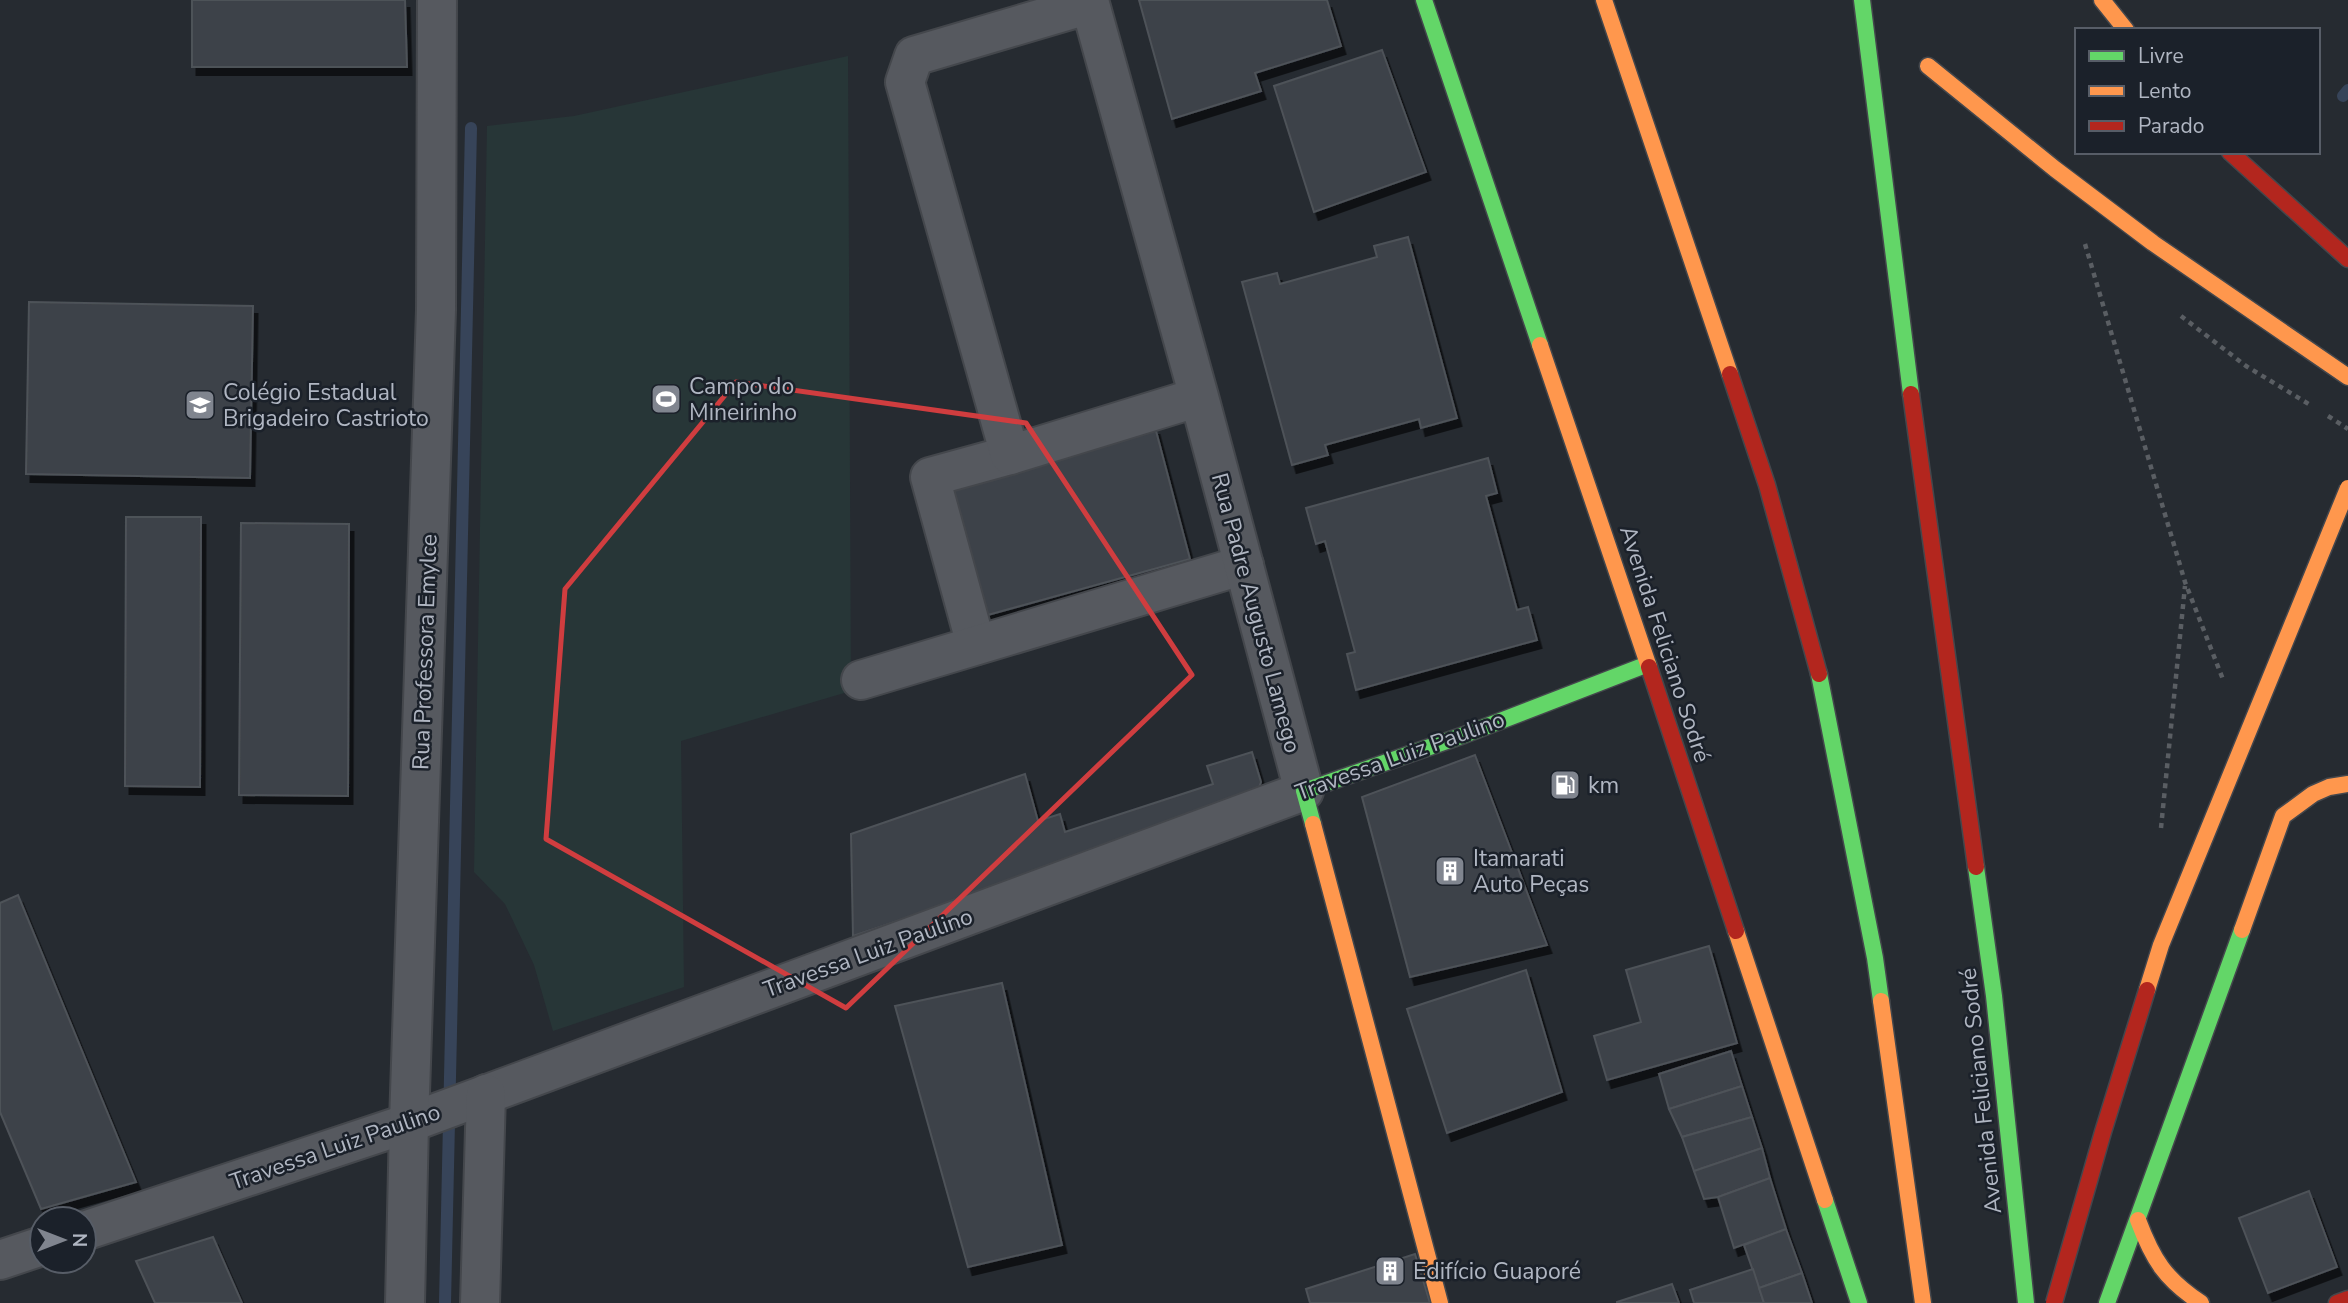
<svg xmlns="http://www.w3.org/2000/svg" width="2348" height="1303" viewBox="0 0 2348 1303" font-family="'Nunito Sans',sans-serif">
	<defs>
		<filter id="shadow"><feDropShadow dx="4.5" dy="8" stdDeviation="0" flood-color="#0009"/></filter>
	</defs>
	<rect width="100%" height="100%" fill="#262b31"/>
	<path fill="#273637" d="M848 56 851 691 681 741 684 987 553 1031 534 965 505 904 474 872 487 126 574 116Z"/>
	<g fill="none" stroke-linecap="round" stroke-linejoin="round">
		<g stroke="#374459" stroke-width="12">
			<path d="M2343 96 2348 90"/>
			<path d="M445 1303 471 128"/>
		</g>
	</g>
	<g fill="#3e4248" stroke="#4e5259" stroke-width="2" filter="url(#shadow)">
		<path d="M192 0H405L407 67H192Z"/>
		<path d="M1139 0H1327L1341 46 1255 73 1261 91 1172 119Z"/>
		<path d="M1382 50 1426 172 1314 212 1274 86Z"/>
		<path d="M1408 237 1457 418 1421 428 1419 419 1325 445 1328 455 1292 465 1242 282 1277 273 1280 284 1377 257 1374 246Z"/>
		<path d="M29 302 253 306 250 478 26 474Z"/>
		<path d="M1155 427 1190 559 977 618 942 489Z"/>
		<path d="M1488 458 1497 493 1486 496 1517 610 1528 607 1537 640 1356 690 1347 654 1355 652 1325 541 1316 544 1306 508Z"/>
		<path d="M126 517H201L200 787 125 786Z"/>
		<path d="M241 523 349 524 348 796 239 795Z"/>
		<path d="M1252 752 1261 782 1254 802 853 936 851 834 1025 774 1038 821 1060 814 1065 832 1213 784 1207 766Z"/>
		<path d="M1475 755 1547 945 1410 977 1362 797Z"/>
		<path d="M18 895 136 1182 41 1209 0 1112V903Z"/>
		<path d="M1709 946 1737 1043 1607 1080 1594 1036 1641 1022 1626 970Z"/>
		<path d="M1526 970 1562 1092 1447 1133 1407 1009Z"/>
		<path d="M1002 983 1062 1245 968 1267 895 1006Z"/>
		<path d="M1731 1051 1742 1086 1669 1109 1659 1074Z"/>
		<path d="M1742 1086 1752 1117 1682 1137 1669 1109Z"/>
		<path d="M1752 1117 1762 1148 1694 1171 1682 1137Z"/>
		<path d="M1762 1148 1770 1178 1718 1197 1704 1199 1694 1171Z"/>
		<path d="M1770 1178 1786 1229 1734 1248 1718 1197Z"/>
		<path d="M2309 1191 2337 1267 2268 1293 2239 1218Z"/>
		<path d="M1786 1229 1802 1273 1759 1288 1744 1245Z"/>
		<path d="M213 1237 242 1303H155L136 1261Z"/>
		<path d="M1415 1254 1430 1303H1310L1306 1289Z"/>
		<path d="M1753 1269 1764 1303H1694L1690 1290Z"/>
		<path d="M1802 1273 1812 1303H1764L1759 1288Z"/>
		<path d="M1672 1284 1679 1303H1617V1302Z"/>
	</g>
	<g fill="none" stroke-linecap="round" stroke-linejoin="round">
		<g stroke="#44474c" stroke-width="42">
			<g id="street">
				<path d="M976 645 930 477 1010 455"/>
				<path d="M861 680 1244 565"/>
				<path d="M84 1231 409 1123 1304 791 1199 397 1090 4 914 56 905 82 1010 455 1199 397"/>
				<path d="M0 1260 42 1246"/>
				<path d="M405 1303 409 1123 436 310 437 0"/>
				<path d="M480 1303 486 1094"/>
			</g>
		</g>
		<g stroke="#44474c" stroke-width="19">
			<g id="fast">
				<path d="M1424 0 1540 345"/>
				<path d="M1862 0 1911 394"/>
				<path d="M1819 674 1875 958 1881 1001"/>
				<path d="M1313 824 1304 791 1464 735 1648 664"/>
				<path d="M1976 867 1994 996 2026 1303"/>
				<path d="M1825 1200 1859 1303"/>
				<path d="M2107 1303 2242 930"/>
			</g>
		</g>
		<g stroke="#44474c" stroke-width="19">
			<g id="slow">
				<path d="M1604 0 1730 374"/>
				<path d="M2102 0 2126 30"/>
				<path d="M1928 66 2055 169 2153 243 2348 377"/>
				<path d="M1540 345 1649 667"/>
				<path d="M1313 824 1440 1303"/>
				<path d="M2242 930 2283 816 2313 794 2329 787 2348 784"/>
				<path d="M1736 931 1825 1200"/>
				<path d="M1881 1001 1923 1303"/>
				<path d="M2138 1220C2153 1260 2165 1279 2201 1303"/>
			</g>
		</g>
		<g stroke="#44474c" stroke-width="19">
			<g id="jam">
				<path d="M2230 152 2348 259"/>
				<path d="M1730 374 1767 485 1819 674"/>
				<path d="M1911 394 1976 867"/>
				<path d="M1649 667 1736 931"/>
				<path d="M2337 1303 2348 1299"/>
			</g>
		</g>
		<g stroke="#5a5e63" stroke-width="4.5" stroke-dasharray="5 5" stroke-linecap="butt">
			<path d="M2085 244 2185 582 2224 682"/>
			<path d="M2181 316 2246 366 2312 406"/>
			<path d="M2328 416 2348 429"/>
			<path d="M2161 828 2185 586"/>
		</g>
		<use href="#street" stroke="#56595f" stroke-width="38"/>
		<use href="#fast" stroke="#63d668" stroke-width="16"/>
		<use href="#slow" stroke="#ff974d" stroke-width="16"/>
		<use href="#jam" stroke="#b3261e" stroke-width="16"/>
		<g stroke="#43464d" stroke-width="19" stroke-linecap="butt">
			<path id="slow-bridge" d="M2147 990 2161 945 2348 488"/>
		</g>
		<g stroke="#43464d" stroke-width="19" stroke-linecap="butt">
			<path id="jam-bridge" d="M2054 1303 2103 1132 2147 990"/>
		</g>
		<use href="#slow-bridge" stroke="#ff974d" stroke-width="16"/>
		<use href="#jam-bridge" stroke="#b3261e" stroke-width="16"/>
	</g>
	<path fill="none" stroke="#d03d3f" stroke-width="5" stroke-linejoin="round" d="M736 382 1026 423 1192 675 846 1008 546 839 565 589Z"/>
	<defs>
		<g id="stadium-square" transform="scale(1.575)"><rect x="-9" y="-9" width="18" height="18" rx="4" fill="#80858f" stroke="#1b212a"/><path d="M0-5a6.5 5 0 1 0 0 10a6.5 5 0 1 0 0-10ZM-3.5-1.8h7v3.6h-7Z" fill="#fff"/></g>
		<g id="school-square" transform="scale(1.575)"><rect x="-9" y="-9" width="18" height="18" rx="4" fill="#80858f" stroke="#1b212a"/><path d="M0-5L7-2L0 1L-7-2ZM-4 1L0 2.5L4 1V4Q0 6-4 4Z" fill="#fff"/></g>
		<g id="fuel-square" transform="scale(1.575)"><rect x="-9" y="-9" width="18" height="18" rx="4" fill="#80858f" stroke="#1b212a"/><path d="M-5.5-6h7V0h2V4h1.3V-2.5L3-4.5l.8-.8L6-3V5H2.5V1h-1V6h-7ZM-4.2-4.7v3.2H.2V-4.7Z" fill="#fff"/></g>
		<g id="building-square" transform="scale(1.575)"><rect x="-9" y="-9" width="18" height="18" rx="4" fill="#80858f" stroke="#1b212a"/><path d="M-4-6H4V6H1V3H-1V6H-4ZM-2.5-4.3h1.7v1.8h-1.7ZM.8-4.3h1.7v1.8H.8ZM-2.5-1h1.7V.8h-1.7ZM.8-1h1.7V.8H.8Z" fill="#fff"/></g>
	</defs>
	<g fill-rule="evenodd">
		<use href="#stadium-square" x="666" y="399"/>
		<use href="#school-square" x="200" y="405"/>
		<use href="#fuel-square" x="1565" y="785"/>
		<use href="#building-square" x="1450" y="871"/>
		<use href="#building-square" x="1390" y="1271"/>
	</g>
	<g text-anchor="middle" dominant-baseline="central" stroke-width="5" stroke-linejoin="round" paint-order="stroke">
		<g font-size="23" fill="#b0b6c2" stroke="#1b212a" text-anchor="start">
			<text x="689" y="386">Campo do<tspan x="689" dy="26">Mineirinho</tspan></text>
			<text x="223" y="392">Colégio Estadual<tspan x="223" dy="26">Brigadeiro Castrioto</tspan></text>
			<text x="1588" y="785">km</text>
			<text x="1473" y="858">Itamarati<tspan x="1473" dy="26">Auto Peças</tspan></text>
			<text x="1413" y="1271">Edifício Guaporé</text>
		</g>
		<g font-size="23" fill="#b0b6c2" stroke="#1b212a">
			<text transform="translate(1256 613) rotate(75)">Rua Padre Augusto Lamego</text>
			<text transform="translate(1665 644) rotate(72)">Avenida Feliciano Sodré</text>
			<text transform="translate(425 652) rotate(-88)">Rua Professora Emylce</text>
			<text transform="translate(1400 756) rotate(-20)">Travessa Luiz Paulino</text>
			<text transform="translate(868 953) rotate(-20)">Travessa Luiz Paulino</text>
			<text transform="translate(1981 1091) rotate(-96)">Avenida Feliciano Sodré</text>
			<text transform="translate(335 1147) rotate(-19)">Travessa Luiz Paulino</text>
		</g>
	</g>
	<rect x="2075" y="28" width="245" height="126" fill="#1b212a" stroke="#575d67" stroke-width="2"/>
	<rect x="2089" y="51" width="35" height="10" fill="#63d668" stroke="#575d67" stroke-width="2"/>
	<text x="2138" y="63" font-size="21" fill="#b0b6c2">Livre</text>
	<rect x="2089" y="86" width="35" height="10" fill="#ff974d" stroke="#575d67" stroke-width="2"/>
	<text x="2138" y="98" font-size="21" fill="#b0b6c2">Lento</text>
	<rect x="2089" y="121" width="35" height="10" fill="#b3261e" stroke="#575d67" stroke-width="2"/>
	<text x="2138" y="133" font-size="21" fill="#b0b6c2">Parado</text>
	<g transform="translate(63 1240) rotate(90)"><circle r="33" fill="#1b212a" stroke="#575d67" stroke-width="2"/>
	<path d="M0-5L12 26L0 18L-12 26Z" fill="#80858f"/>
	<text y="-10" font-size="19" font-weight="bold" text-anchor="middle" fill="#b0b6c2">N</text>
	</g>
</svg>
